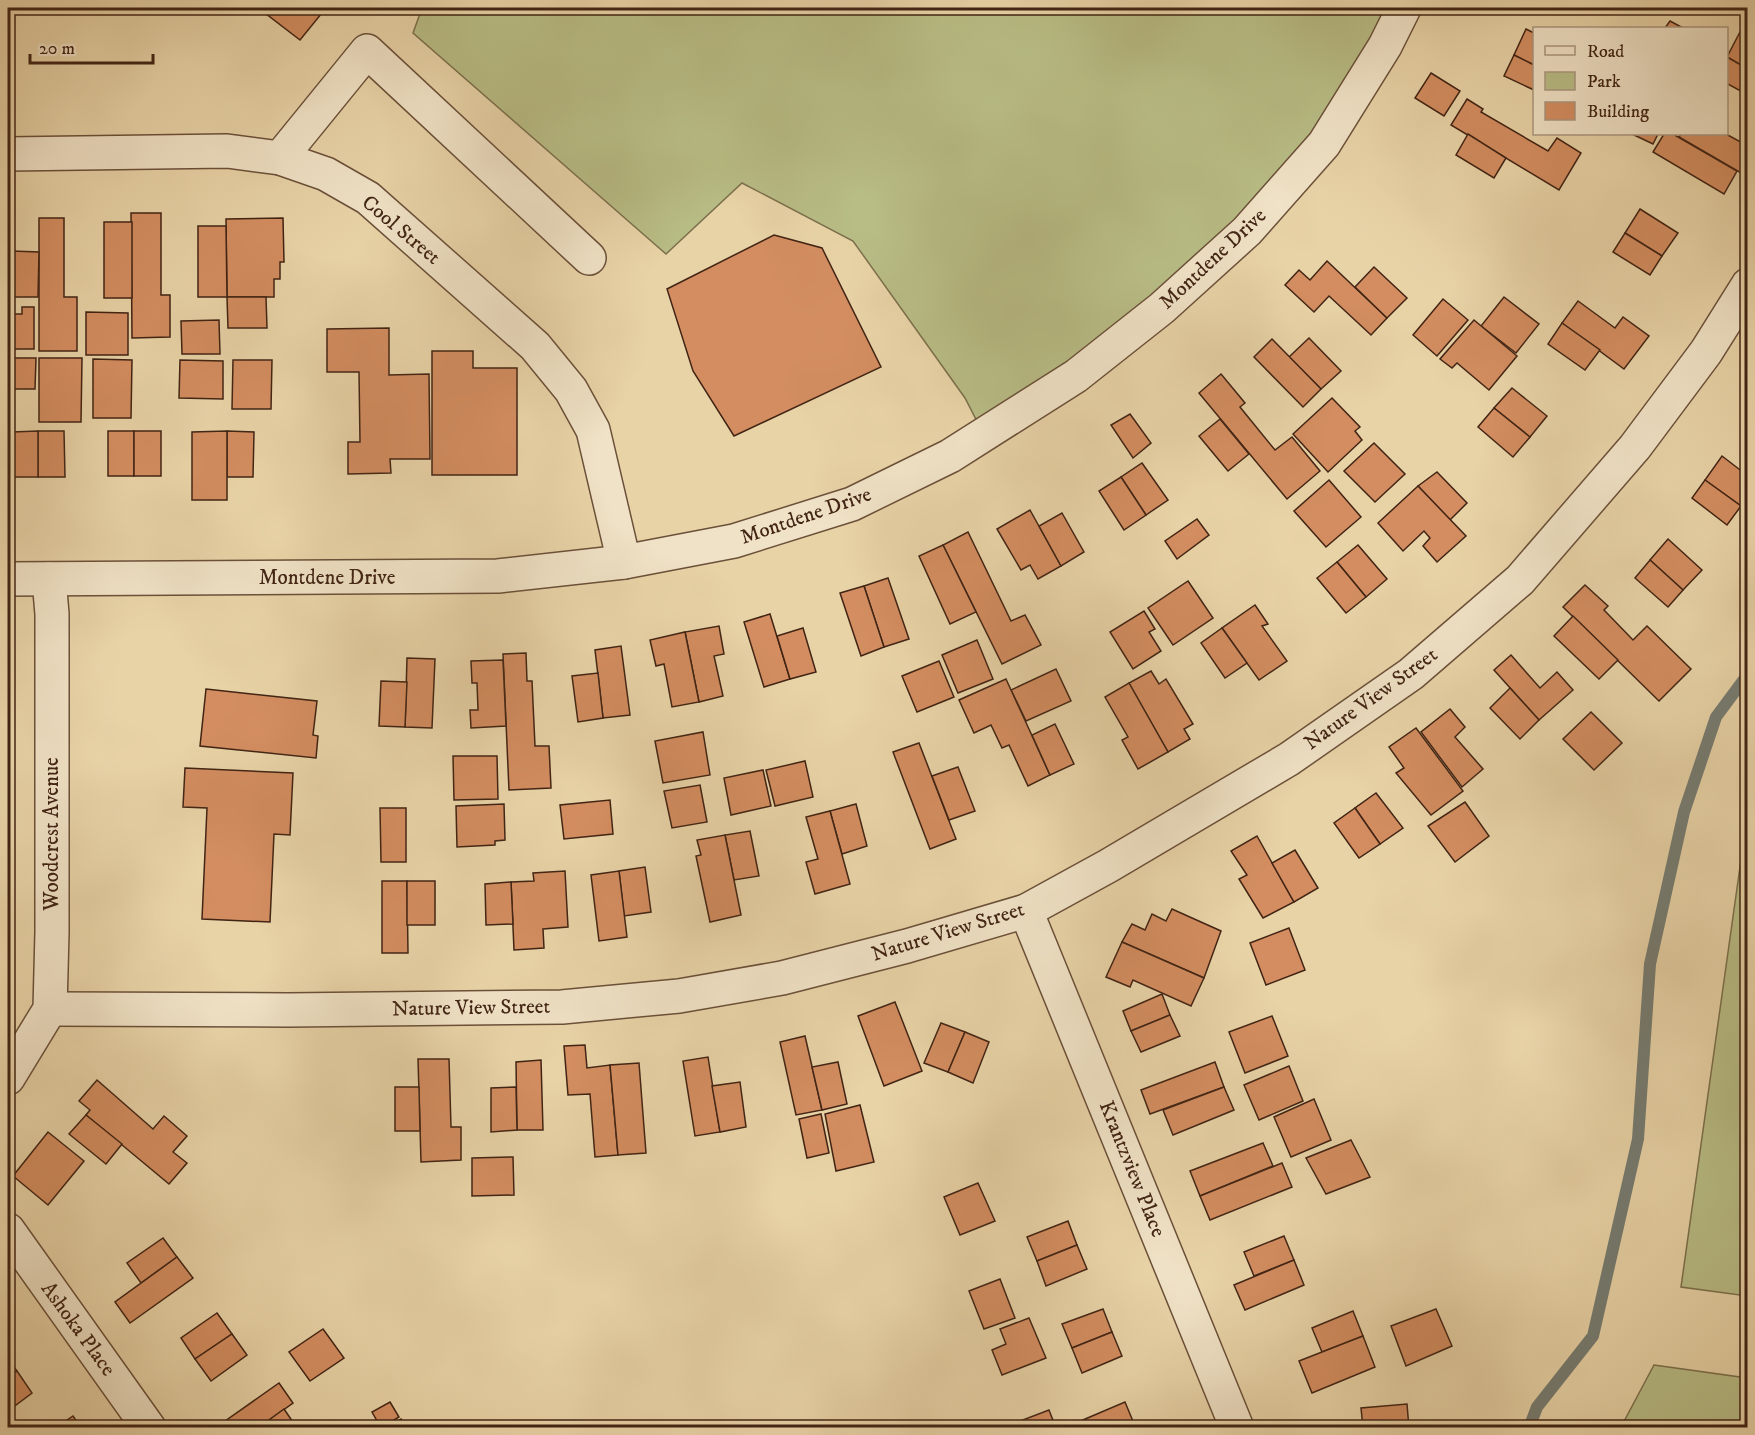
<svg xmlns="http://www.w3.org/2000/svg" width="1755" height="1435" viewBox="0 0 1755 1435" font-family="'IM FELL DW Pica',serif">
	<rect width="100%" height="100%" fill="#e8d3a7"/>
	<filter id="stains"><feTurbulence type="fractalNoise" baseFrequency=".00333" numOctaves="4"/><feColorMatrix values="0 0 0 0 .2 0 0 0 0 .09 0 0 0 0 .02 0 0 0 .5 -.17"/></filter>
	<radialGradient id="worn" r=".72"><stop offset=".6" stop-color="#630" stop-opacity="0"/><stop offset="1" stop-color="#630" stop-opacity=".3"/></radialGradient>
	<g fill="#b8bc85" stroke="#7c704c" stroke-width="1.5">
		<path d="M422 8H1404L1248 230 984 435 965 398 853 241 742 183 666 254 413 33Z"/>
		<path d="M1747 817V1296L1681 1287Z"/>
		<path d="M1654 1365 1747 1378V1427H1621Z"/>
	</g>
	<g fill="none" stroke-linecap="round" stroke-linejoin="round">
		<path stroke="#767c72" stroke-width="12" d="M1529 1428 1537 1407 1593 1336 1638 1139 1650 964 1684 812 1716 717 1748 674"/>
	</g>
	<g fill="#d38d60" stroke="#412414" stroke-width="1.5">
		<path d="M269 8H326L300 40 265 13Z"/>
		<path d="M1670 21 1683 28H1665Z"/>
		<path d="M1526 29 1534 33V65L1514 55Z"/>
		<path d="M1740 32 1748 36V69L1727 57Z"/>
		<path d="M1514 55 1534 65V90L1504 76Z"/>
		<path d="M1727 57 1748 69V95L1726 83Z"/>
		<path d="M1431 73 1460 91 1444 116 1415 98Z"/>
		<path d="M1467 99 1483 109 1481 112 1548 151 1557 138 1581 153 1559 190 1451 125Z"/>
		<path d="M1468 134 1506 158 1494 178 1456 155Z"/>
		<path d="M1632 134H1658L1653 144Z"/>
		<path d="M1664 134H1673L1737 171 1724 194 1653 152Z"/>
		<path d="M1681 134H1726L1748 146V177L1679 137Z"/>
		<path d="M1640 209 1678 233 1662 256 1625 233Z"/>
		<path d="M131 213H161V295H170V337L132 338Z"/>
		<path d="M39 218H64V297H77V351H39Z"/>
		<path d="M283 218 284 262H280V279H274V297H227L226 219Z"/>
		<rect x="104" y="222" width="28" height="76"/>
		<path d="M198 226H226L227 297H198Z"/>
		<path d="M1625 233 1662 256 1650 275 1613 252Z"/>
		<path d="M774 235 822 248 881 367 734 436 693 371 667 289Z"/>
		<path d="M11 251 39 252 38 297H11Z"/>
		<path d="M1327 261 1387 318 1371 335 1329 296 1314 312 1285 285 1299 270 1310 280Z"/>
		<path d="M1374 267 1407 298 1387 318 1355 287Z"/>
		<path d="M227 297H266L267 328H228Z"/>
		<path d="M1504 297 1539 324 1516 353 1481 326Z"/>
		<path d="M1443 299 1468 320 1437 356 1413 335Z"/>
		<path d="M1578 301 1615 328 1623 317 1649 336 1624 369 1562 323Z"/>
		<path d="M8 307H11V314H22V307H34V349H8Z"/>
		<path d="M86 312 128 313V355H86Z"/>
		<path d="M219 320 220 354H182L181 321Z"/>
		<path d="M1474 320 1517 356 1489 390 1457 363 1452 368 1440 359Z"/>
		<path d="M1562 323 1600 350 1585 370 1548 344Z"/>
		<path d="M389 328V375L429 374 430 459H390L391 473 348 474V442H360L359 372H327V329Z"/>
		<path d="M1309 338 1341 371 1321 389 1289 357Z"/>
		<path d="M1272 339 1321 389 1303 407 1254 357Z"/>
		<path d="M432 351H473V368H517V475H432Z"/>
		<path d="M8 358H36L35 389H8Z"/>
		<path d="M39 358H82L81 422H39Z"/>
		<path d="M93 359 132 360 131 418H93Z"/>
		<path d="M180 360 223 361V399L179 398Z"/>
		<path d="M233 360H272L271 409H232Z"/>
		<path d="M1221 374 1245 403 1240 407 1275 450 1292 437 1320 471 1287 499 1199 393Z"/>
		<path d="M1512 388 1547 416 1530 437 1494 408Z"/>
		<path d="M1332 398 1360 427 1355 431 1362 440 1328 472 1293 434Z"/>
		<path d="M1494 408 1530 437 1513 457 1478 427Z"/>
		<path d="M1130 414 1151 443 1133 458 1111 425Z"/>
		<path d="M1220 419 1249 454 1228 471 1199 436Z"/>
		<path d="M38 431H64L65 477H38Z"/>
		<path d="M38 431V477H12V432Z"/>
		<rect x="108" y="431" width="26" height="45"/>
		<rect x="134" y="431" width="27" height="45"/>
		<path d="M227 431 254 432 253 477H227Z"/>
		<path d="M227 431V500H192V432Z"/>
		<path d="M1374 443 1405 474 1375 502 1344 471Z"/>
		<path d="M1722 456 1748 476V498L1741 506 1705 480Z"/>
		<path d="M1142 463 1168 500 1146 515 1121 477Z"/>
		<path d="M1437 472 1467 503 1450 520 1418 486Z"/>
		<path d="M1121 477 1146 515 1124 530 1099 491Z"/>
		<path d="M1329 480 1361 517 1326 547 1294 511Z"/>
		<path d="M1705 480 1741 506 1727 525 1692 498Z"/>
		<path d="M1418 486 1466 536 1437 562 1423 546 1430 538 1424 531 1403 551 1378 523Z"/>
		<path d="M1030 510 1061 566 1038 579 1030 565 1021 570 997 529Z"/>
		<path d="M1062 513 1084 552 1061 566 1039 526Z"/>
		<path d="M1197 519 1209 535 1177 559 1165 541Z"/>
		<path d="M968 532 1011 621 1025 615 1041 645 1002 664 943 545Z"/>
		<path d="M1668 539 1702 570 1683 590 1650 560Z"/>
		<path d="M943 545 976 612 950 624 919 556Z"/>
		<path d="M1358 545 1387 579 1366 597 1337 562Z"/>
		<path d="M1650 560 1683 590 1668 607 1635 578Z"/>
		<path d="M1337 562 1366 597 1346 613 1317 578Z"/>
		<path d="M888 578 909 639 884 647 864 586Z"/>
		<path d="M1188 581 1213 618 1173 645 1148 608Z"/>
		<path d="M1585 585 1608 606 1604 610 1633 640 1647 626 1691 669 1659 701 1563 607Z"/>
		<path d="M864 586 884 647 861 656 840 593Z"/>
		<path d="M1255 605 1268 624 1262 626 1287 661 1259 680 1222 628Z"/>
		<path d="M1144 611 1155 629 1149 632 1161 651 1133 669 1110 632Z"/>
		<path d="M770 614 790 679 764 687 744 622Z"/>
		<path d="M1573 616 1618 660 1599 679 1554 636Z"/>
		<path d="M719 626 724 654 714 656 723 696 699 702 685 632Z"/>
		<path d="M803 628 816 672 790 679 777 636Z"/>
		<path d="M1222 628 1247 663 1225 678 1201 643Z"/>
		<path d="M685 632 699 702 672 707 664 664 656 666 650 640Z"/>
		<path d="M977 640 993 679 958 693 942 655Z"/>
		<path d="M621 646 630 715 603 718 595 650Z"/>
		<path d="M526 653 527 681H532L535 746H549L551 788 509 790 503 654Z"/>
		<path d="M1511 655 1540 688 1557 672 1573 690 1539 720 1494 670Z"/>
		<path d="M407 658 435 659 432 728 405 727Z"/>
		<path d="M503 660 506 726 471 728 470 710H478L477 683H472L471 661Z"/>
		<path d="M939 661 954 697 917 712 902 676Z"/>
		<path d="M1056 669 1071 701 1026 721 1011 690Z"/>
		<path d="M1151 671 1159 684 1166 679 1193 724 1184 729 1190 739 1168 752 1129 683Z"/>
		<path d="M598 673 603 718 578 722 572 676Z"/>
		<path d="M1006 679 1050 775 1028 786 1009 745 1002 748 991 725 974 733 959 700Z"/>
		<path d="M381 681 407 682 405 727 379 726Z"/>
		<path d="M1129 683 1168 752 1138 769 1122 740 1128 737 1105 697Z"/>
		<path d="M1510 688 1539 720 1520 739 1490 708Z"/>
		<path d="M206 689 317 701 313 735 318 736 316 758 200 746Z"/>
		<path d="M1450 709 1465 727 1455 737 1483 769 1462 787 1421 732Z"/>
		<path d="M1591 712 1622 743 1594 770 1563 739Z"/>
		<path d="M1055 724 1074 764 1050 775 1032 735Z"/>
		<path d="M1416 728 1463 791 1431 815 1396 773 1404 768 1389 747Z"/>
		<path d="M703 732 710 775 663 783 655 741Z"/>
		<path d="M919 743 956 839 930 849 893 752Z"/>
		<path d="M453 756H497L498 799 454 800Z"/>
		<path d="M805 761 813 797 775 806 766 770Z"/>
		<path d="M958 767 975 811 949 820 932 776Z"/>
		<path d="M185 768 293 773 290 835 274 834 270 922 202 919 207 808 183 807Z"/>
		<path d="M763 770 771 806 731 815 724 778Z"/>
		<path d="M700 785 707 822 672 828 664 791Z"/>
		<path d="M1376 793 1403 828 1380 844 1355 808Z"/>
		<path d="M610 800 613 834 564 839 560 805Z"/>
		<path d="M1465 802 1489 836 1455 862 1428 826Z"/>
		<path d="M504 804 505 840 495 841V845L457 847 456 806Z"/>
		<path d="M856 804 867 846 842 854 830 811Z"/>
		<path d="M380 808H406V862H381Z"/>
		<path d="M1355 808 1380 844 1359 858 1334 823Z"/>
		<path d="M830 811 850 884 815 894 806 862 818 859 806 817Z"/>
		<path d="M750 831 759 876 734 880 725 835Z"/>
		<path d="M725 835 741 915 710 922 696 856 701 855 697 840Z"/>
		<path d="M1257 836 1294 902 1263 918 1239 879 1247 875 1231 851Z"/>
		<path d="M1295 850 1318 888 1294 902 1272 863Z"/>
		<path d="M645 867 651 912 624 916 619 871Z"/>
		<path d="M565 871 568 927 543 929 544 948 514 950 511 882 534 881 533 873Z"/>
		<path d="M619 871 627 937 599 941 591 875Z"/>
		<path d="M382 881H407L408 953H382Z"/>
		<rect x="407" y="881" width="28" height="44"/>
		<path d="M511 882 513 924 486 925 485 884Z"/>
		<path d="M1172 909 1221 931 1204 978 1122 942 1132 924 1145 930 1152 914 1166 921Z"/>
		<path d="M1289 928 1305 970 1266 985 1250 943Z"/>
		<path d="M1122 942 1204 978 1191 1006 1133 980 1130 987 1106 977Z"/>
		<path d="M1162 994 1170 1015 1131 1031 1123 1011Z"/>
		<path d="M895 1002 922 1071 884 1086 858 1016Z"/>
		<path d="M1170 1015 1180 1036 1141 1052 1131 1031Z"/>
		<path d="M1272 1016 1288 1056 1245 1073 1229 1032Z"/>
		<path d="M941 1023 965 1032 948 1072 924 1063Z"/>
		<path d="M965 1032 989 1042 973 1083 948 1072Z"/>
		<path d="M805 1036 822 1110 796 1115 780 1042Z"/>
		<path d="M585 1045 587 1068 610 1065 618 1155 595 1157 590 1094 568 1095 564 1046Z"/>
		<path d="M708 1057 720 1132 695 1136 683 1061Z"/>
		<path d="M418 1059H449L451 1127H461V1160L421 1162Z"/>
		<path d="M541 1060 543 1130H517L516 1062Z"/>
		<path d="M838 1062 847 1104 822 1110 812 1067Z"/>
		<path d="M1215 1062 1224 1087 1150 1114 1141 1090Z"/>
		<path d="M639 1063 646 1153 618 1155 610 1065Z"/>
		<path d="M1289 1066 1303 1101 1259 1120 1244 1085Z"/>
		<path d="M97 1080 153 1129 164 1116 187 1136 173 1152 187 1163 169 1184 86 1115 90 1110 79 1101Z"/>
		<path d="M740 1082 746 1127 720 1132 712 1086Z"/>
		<path d="M395 1087H419L420 1131H395Z"/>
		<path d="M516 1087 517 1130 491 1132V1088Z"/>
		<path d="M1224 1087 1234 1110 1173 1135 1163 1110Z"/>
		<path d="M1314 1099 1331 1140 1291 1157 1274 1117Z"/>
		<path d="M860 1105 874 1162 836 1171 825 1114Z"/>
		<path d="M821 1114 829 1153 807 1158 799 1119Z"/>
		<path d="M86 1115 122 1144 106 1164 69 1134Z"/>
		<path d="M48 1132 84 1161 48 1205 13 1176Z"/>
		<path d="M1351 1140 1370 1177 1326 1194 1306 1158Z"/>
		<path d="M1263 1143 1273 1166 1200 1196 1190 1171Z"/>
		<path d="M513 1157 514 1195 472 1196V1158Z"/>
		<path d="M1282 1163 1292 1187 1210 1220 1200 1196Z"/>
		<path d="M978 1183 995 1221 960 1235 944 1197Z"/>
		<path d="M1068 1221 1077 1245 1037 1261 1027 1237Z"/>
		<path d="M1284 1236 1294 1260 1254 1276 1244 1252Z"/>
		<path d="M163 1238 177 1257 141 1283 127 1263Z"/>
		<path d="M1077 1245 1087 1269 1046 1286 1037 1261Z"/>
		<path d="M177 1257 193 1278 130 1323 115 1302Z"/>
		<path d="M1294 1260 1304 1285 1245 1310 1234 1285Z"/>
		<path d="M1000 1279 1015 1318 984 1329 969 1291Z"/>
		<path d="M1103 1309 1112 1332 1072 1348 1062 1324Z"/>
		<path d="M1436 1309 1452 1346 1406 1366 1391 1326Z"/>
		<path d="M1353 1311 1363 1336 1322 1352 1312 1328Z"/>
		<path d="M217 1313 232 1334 195 1359 181 1338Z"/>
		<path d="M1029 1318 1046 1358 1002 1375 992 1350 1006 1344 1000 1329Z"/>
		<path d="M323 1329 344 1358 310 1381 289 1352Z"/>
		<path d="M1112 1332 1122 1356 1082 1373 1072 1348Z"/>
		<path d="M232 1334 247 1355 211 1381 195 1359Z"/>
		<path d="M1363 1336 1375 1367 1312 1393 1299 1361Z"/>
		<path d="M8 1358 17 1371 8 1378Z"/>
		<path d="M17 1371 32 1393 8 1411V1378Z"/>
		<path d="M279 1383 293 1403 258 1428H219L218 1426Z"/>
		<path d="M390 1402 399 1417 381 1428 372 1412Z"/>
		<path d="M1125 1402 1135 1426 1130 1428H1064Z"/>
		<path d="M1407 1404 1409 1428H1363L1361 1408Z"/>
		<path d="M284 1409 297 1428H258Z"/>
		<path d="M1049 1410 1056 1428H1018L1020 1421Z"/>
		<path d="M73 1416 81 1428H55Z"/>
		<path d="M401 1419 407 1428H388Z"/>
	</g>
	<g fill="none" stroke-linecap="round" stroke-linejoin="round">
		<g stroke="#6b5039" stroke-width="36">
			<g id="minor">
				<path d="M8 154 227 151 280 158 326 174 368 198 535 346 571 390 593 430 624 562"/>
				<path d="M280 158 367 51 589 258"/>
				<path d="M8 579 498 576 624 562 734 541 852 504 950 456 1076 376 1162 308 1247 231 1324 144 1385 46 1404 8"/>
				<path d="M1026 911 1237 1428"/>
				<path d="M50 1009 288 1010 562 1007 679 996 782 978 907 946 1026 911 1108 866 1289 759 1411 674 1520 580 1635 447 1706 352 1748 285"/>
				<path d="M8 1078 50 1009 52 932V614L49 579"/>
				<path d="M8 1230 149 1428"/>
			</g>
		</g>
		<use href="#minor" stroke="#f0e2c6" stroke-width="33"/>
	</g>
	<g text-anchor="middle" dominant-baseline="central" stroke-width="6" stroke-linejoin="round" paint-order="stroke">
		<g font-size="21" fill="#412414" stroke="#f0e2c6">
			<text transform="translate(401 230) rotate(40)">Cool Street</text>
			<text transform="translate(1213 259) rotate(-43)">Montdene Drive</text>
			<text transform="translate(806 516) rotate(-19)">Montdene Drive</text>
			<text x="327" y="578">Montdene Drive</text>
			<text transform="translate(1371 699) rotate(-36)">Nature View Street</text>
			<text transform="translate(52 834) rotate(-90)">Woodcrest Avenue</text>
			<text transform="translate(948 932) rotate(-17)">Nature View Street</text>
			<text transform="translate(471 1008) rotate(-1)">Nature View Street</text>
			<text transform="translate(1132 1169) rotate(68)">Krantzview Place</text>
			<text transform="translate(78 1329) rotate(54)">Ashoka Place</text>
		</g>
	</g>
	<rect width="1755" height="1435" fill="none" stroke="#e8d3a7" stroke-width="30"/>
	<rect x="9" y="9" width="1737" height="1417" fill="none" stroke="#412414" stroke-width="3"/>
	<rect x="15" y="15" width="1725" height="1405" fill="none" stroke="#412414" stroke-width="1.5"/>
	<rect x="1533" y="27" width="195" height="108" fill="#f0e2c6" stroke="#aa967f" stroke-width="1.5"/>
	<rect x="1545" y="46" width="30" height="9" fill="#f0e2c6" stroke="#aa967f" stroke-width="1.5"/>
	<text x="1587" y="57" font-size="18" fill="#412414">Road</text>
	<rect x="1545" y="72" width="30" height="18" fill="#b8bc85" stroke="#aa967f" stroke-width="1.5"/>
	<text x="1587" y="87" font-size="18" fill="#412414">Park</text>
	<rect x="1545" y="102" width="30" height="18" fill="#d38d60" stroke="#aa967f" stroke-width="1.5"/>
	<text x="1587" y="117" font-size="18" fill="#412414">Building</text>
	<path d="M30 54v9h123v-9" fill="none" stroke="#412414" stroke-width="3"/>
	<text x="39" y="54" font-size="18" fill="#412414" stroke="#f0e2c6" stroke-width="4.5" paint-order="stroke">20 m</text>
	<rect width="100%" height="100%" filter="url(#stains)"/>
	<rect width="100%" height="100%" fill="url(#worn)"/>
</svg>
